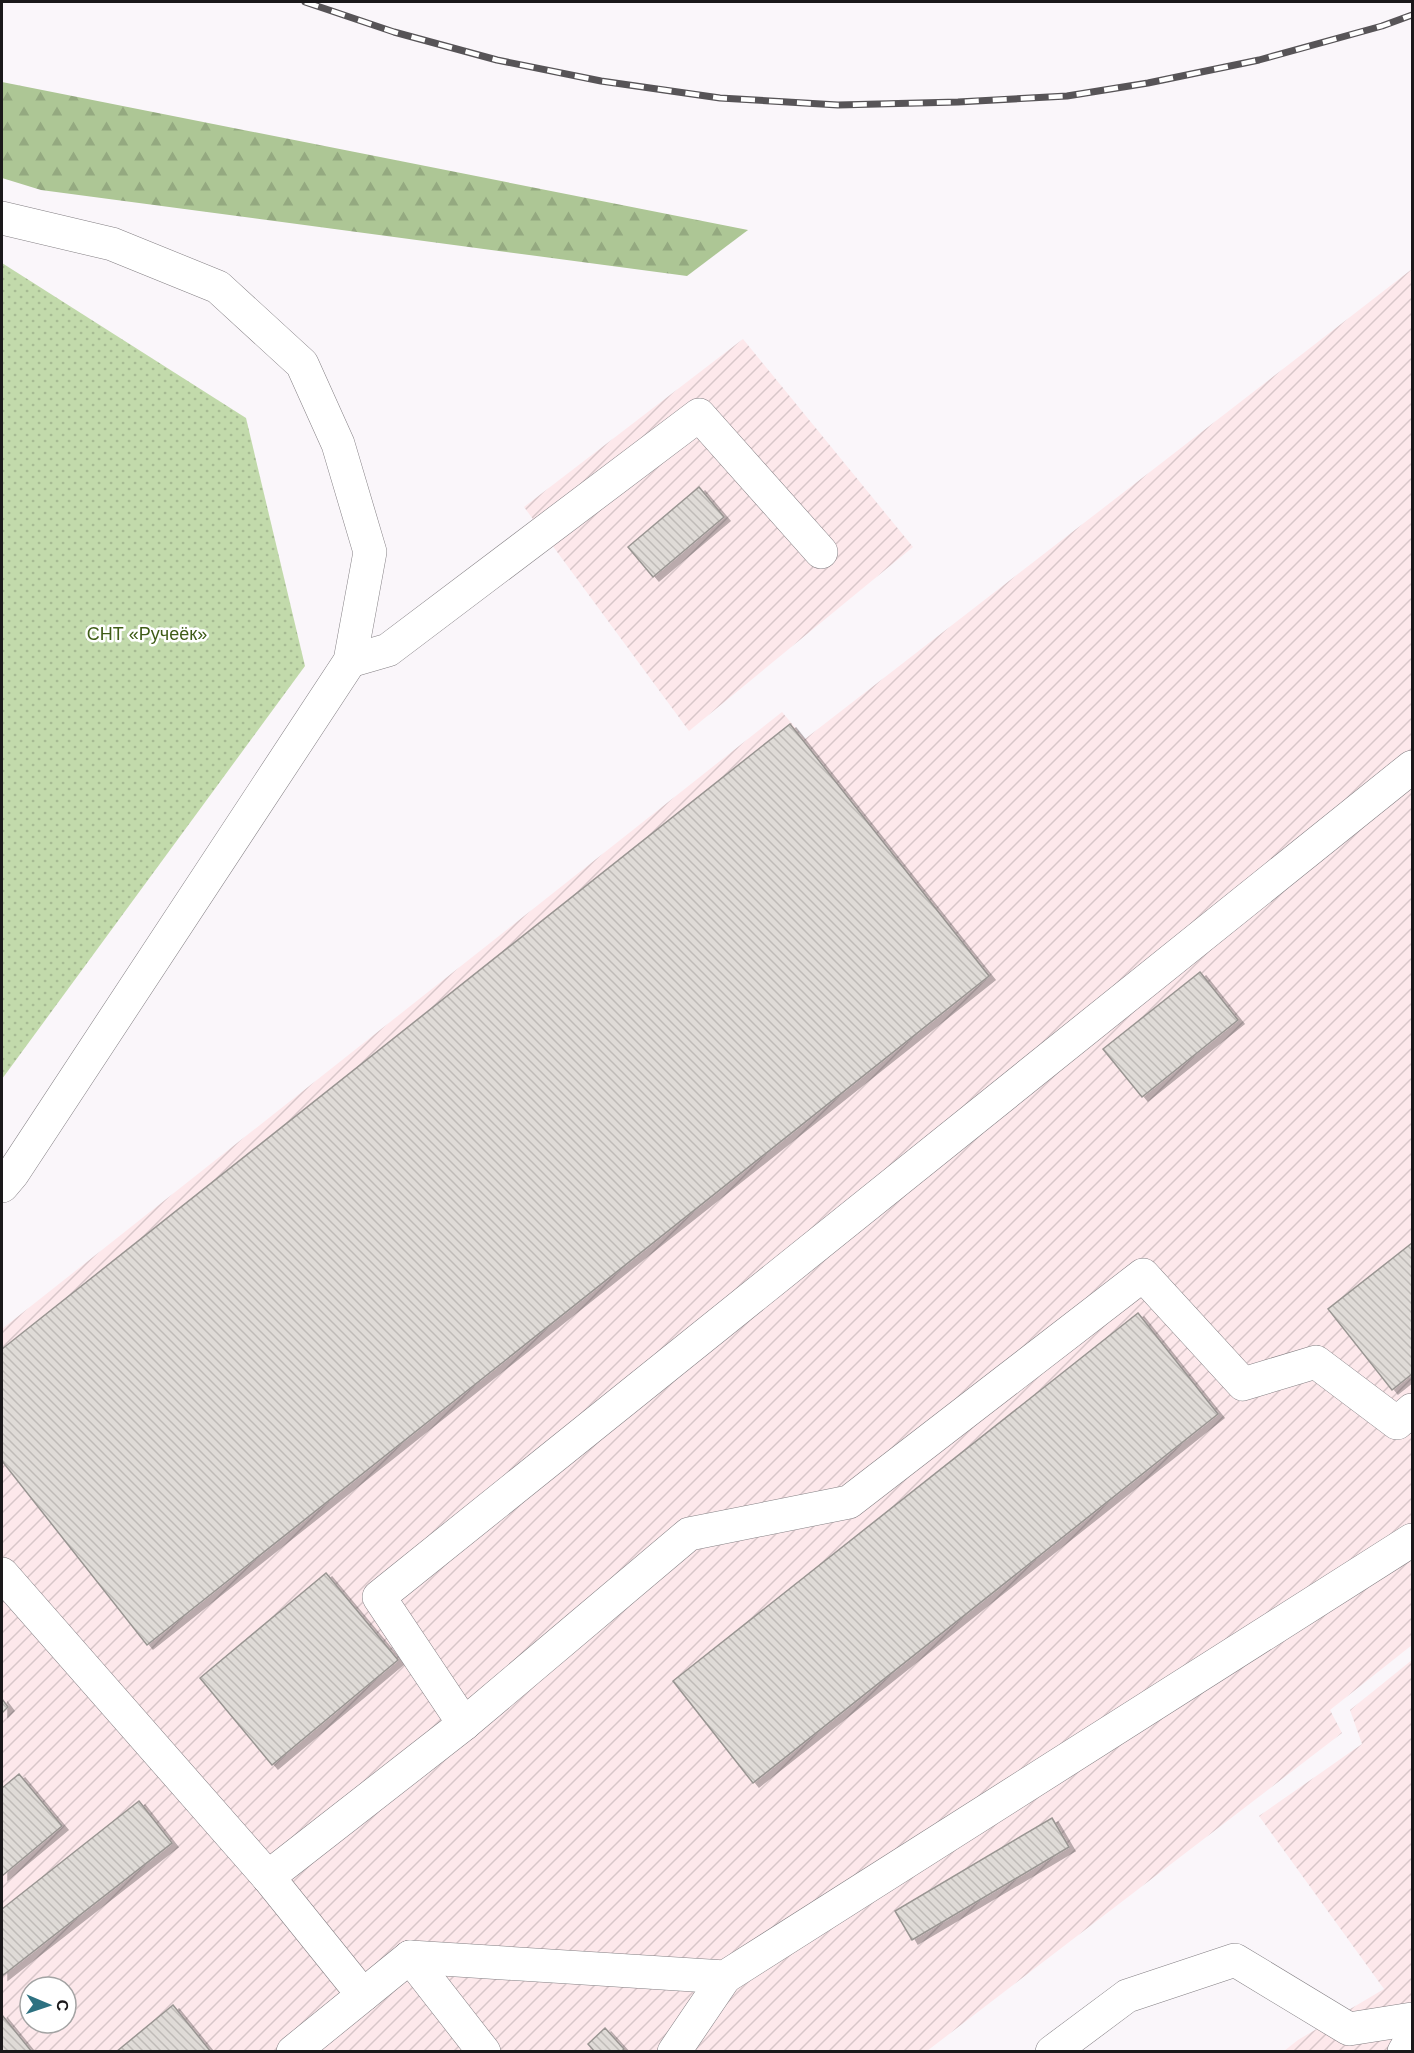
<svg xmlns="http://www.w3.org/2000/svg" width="1414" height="2053" viewBox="0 0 1414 2053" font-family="Helvetica,sans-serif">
	<defs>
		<pattern id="industrial-furrows" width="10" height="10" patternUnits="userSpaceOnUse" patternTransform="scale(1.5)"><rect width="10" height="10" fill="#fde8eb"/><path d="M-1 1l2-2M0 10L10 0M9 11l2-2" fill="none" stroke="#d8c6c9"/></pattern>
		<pattern id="forest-firs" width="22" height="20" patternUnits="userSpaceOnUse" patternTransform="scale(1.5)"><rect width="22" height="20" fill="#adc695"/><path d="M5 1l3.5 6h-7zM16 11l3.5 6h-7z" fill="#94a980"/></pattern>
		<pattern id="garden-dots" width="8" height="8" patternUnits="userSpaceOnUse" patternTransform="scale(1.5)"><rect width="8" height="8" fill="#c2daab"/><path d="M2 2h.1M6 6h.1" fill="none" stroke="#a6ba93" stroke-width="1.8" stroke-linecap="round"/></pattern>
		<pattern id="building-back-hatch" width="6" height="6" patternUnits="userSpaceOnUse" patternTransform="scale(1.5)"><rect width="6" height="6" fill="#dfdbd7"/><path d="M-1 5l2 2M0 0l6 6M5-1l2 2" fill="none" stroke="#bfbbb8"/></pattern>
		<filter id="shadow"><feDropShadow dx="6" dy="4" stdDeviation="0" flood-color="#0004"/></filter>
	</defs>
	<rect width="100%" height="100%" fill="#faf6fa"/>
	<g fill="url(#industrial-furrows)" fill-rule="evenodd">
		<path d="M1412 269V1645L1330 1710 1342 1733 927 2051 2 2052V1329L782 712 805 739ZM30 1987H66V2023H30Z"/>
		<path d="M743 339 913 547 689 731 524 507Z"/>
		<path d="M1412 1660V2051H1284L1298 2040 1384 1989 1259 1816 1362 1744 1350 1710Z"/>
	</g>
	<path fill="url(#forest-firs)" d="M2 82 748 230 687 276 41 190 2 178Z"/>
	<path fill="url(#garden-dots)" d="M2 263 246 418 305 666 2 1079Z"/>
	<g fill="url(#building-back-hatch)" stroke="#999592" stroke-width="1.5" filter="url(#shadow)">
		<path d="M699 487 724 517 653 577 628 547Z"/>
		<path d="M790 724 989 976 147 1645 2 1461V1349Z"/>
		<path d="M1200 972 1238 1020 1142 1097 1103 1049Z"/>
		<path d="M1412 1243V1374L1392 1390 1328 1309Z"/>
		<path d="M1138 1313 1218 1414 753 1783 673 1681Z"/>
		<path d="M326 1573 398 1660 272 1765 200 1678Z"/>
		<path d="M2 1699 8 1707 2 1713Z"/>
		<path d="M19 1774 62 1826 2 1876V1788Z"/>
		<path d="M139 1801 172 1843 2 1976V1909Z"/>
		<path d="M1052 1818 1069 1847 912 1940 895 1911Z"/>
		<path d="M173 2005 211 2052H116Z"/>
		<path d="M2 2015 32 2052H2Z"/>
		<path d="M605 2028 624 2049 621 2052H595L588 2044Z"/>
	</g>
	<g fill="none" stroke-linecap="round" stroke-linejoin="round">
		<g stroke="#837f83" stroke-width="34">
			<g id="minor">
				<path d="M2 218 112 244 218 287 302 364 338 444 370 552 350 661 13 1173 2 1186"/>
				<path d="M350 661 388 650 699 415 821 552"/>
				<path d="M2 1574 268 1877"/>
				<path d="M464 1724 689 1534 849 1502 1143 1275 1243 1384 1316 1362 1397 1423 1412 1410"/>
				<path d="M410 1957 484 2052"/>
				<path d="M363 1995 268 1877 464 1724 379 1597 1412 767"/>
				<path d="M293 2052 410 1957 725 1977 1412 1540"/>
				<path d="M674 2052 725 1977"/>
				<path d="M1052 2052 1127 1996 1235 1960 1349 2029 1412 2019"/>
				<path d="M1404 2052 1412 2038"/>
			</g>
		</g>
		<use href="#minor" stroke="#fff" stroke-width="33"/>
		<g stroke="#575457" stroke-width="7">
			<path id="rail" d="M305 2 394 32 497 60 601 81 720 98 838 105 958 102 1067 96 1148 83 1259 60 1382 26 1412 15"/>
		</g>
		<use href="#rail" stroke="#fff" stroke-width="4.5" stroke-dasharray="14" stroke-linecap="butt"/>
	</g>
	<g text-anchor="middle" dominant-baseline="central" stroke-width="5" stroke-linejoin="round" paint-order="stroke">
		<g font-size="18" fill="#3f5c17" stroke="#fff">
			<text x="147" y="634">СНТ «Ручеёк»</text>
		</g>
	</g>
	<rect width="1414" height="2053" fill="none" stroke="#1a181a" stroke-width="6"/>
	<g transform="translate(48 2005) rotate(92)"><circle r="28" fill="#ffffff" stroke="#a3a3a3" stroke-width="1.5"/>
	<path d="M0-4.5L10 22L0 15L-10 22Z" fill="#2d7181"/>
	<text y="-9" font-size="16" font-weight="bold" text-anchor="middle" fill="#1a181a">С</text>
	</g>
</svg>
